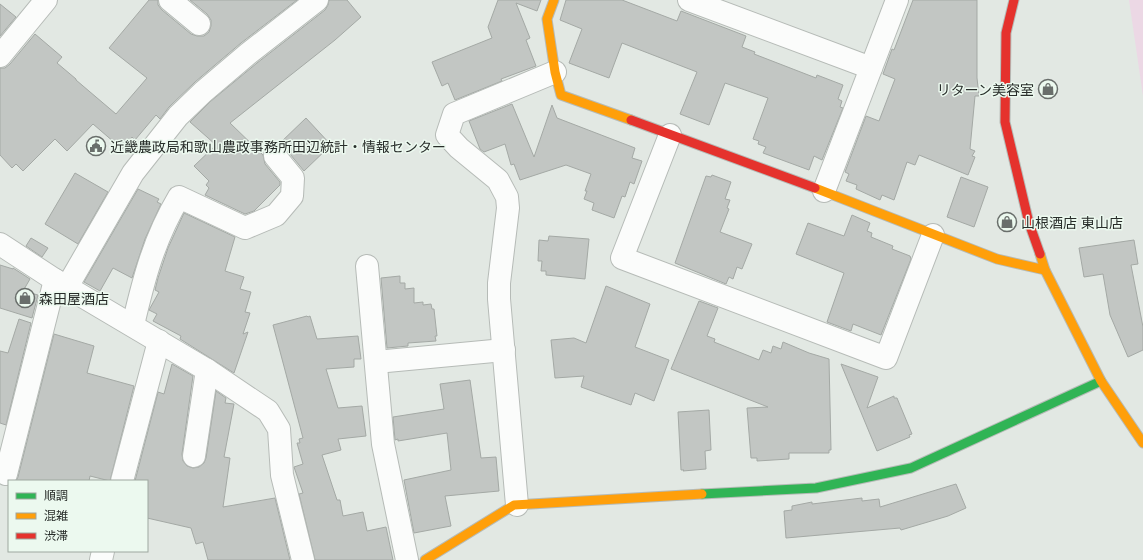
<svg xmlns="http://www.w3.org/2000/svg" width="1143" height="560" viewBox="0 0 1143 560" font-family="Inter,'Noto Sans JP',sans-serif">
	<rect width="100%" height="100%" fill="#e2e8e3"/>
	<path fill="#ecd8e5" d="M1129 0H1143V96Z"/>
	<g fill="#c2c6c3" stroke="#a4a9a5">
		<path d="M149 0H158V5L162 10 191 34 197 36H204L209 32 211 26V20L207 14 190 0H297L241 43 195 82 169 107 160 119 156 115 135 140 132 137 122 149 93 124 67 151 55 139 23 171 16 164 12 168 0 155V68H5L10 64 35 34 62 57 57 63 76 79V80L116 114 147 78 109 48Z"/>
		<path d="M329 0H347L361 17 335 40 230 123 263 155 265 164 280 182V185L254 211 245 214 205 195 209 188 206 185 209 181 194 166 216 145 190 122 211 101 257 63 325 10 328 5Z"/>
		<path d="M498 0H541L537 11 516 3 530 38 526 40 536 66 501 79 502 81 455 100 448 83 442 86 432 62 492 38 488 27Z"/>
		<path d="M566 0H622L677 21 681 11 746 36 742 47 755 52 754 54 816 78 817 75 843 85 838 99 842 101 840 107 843 108 822 160 814 156 809 170 763 153 766 147 758 144 759 141 753 139 768 98 725 83 709 125 680 114 697 72 622 43 609 78 569 63 582 29 560 20Z"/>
		<path d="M913 0H977V78L979 96H975L970 149 975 151 972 156 975 157 968 175 919 155 915 165 907 162 894 200 882 195 880 200 856 189 857 185 846 181 849 174 845 172 866 116 879 121 895 79 883 74 892 49 894 50Z"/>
		<path d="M0 4 16 17 0 36Z"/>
		<path d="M512 104 534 157 552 105 557 118 635 148 632 158 642 161 634 184 630 182 625 197 622 196 614 218 592 210 594 203 584 199 587 191H585L591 174 566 165 520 180 514 164 511 165 505 144 484 152 480 149 469 121Z"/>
		<path d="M306 118 331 145 304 171 285 148 279 144Z"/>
		<path d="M75 173 108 192 78 244 45 224Z"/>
		<path d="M712 175 731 182 725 199 730 200 727 208 729 209 720 232 752 244 742 269 737 267 733 279 729 277 726 284 675 263 706 176 711 177Z"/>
		<path d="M961 177 988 187 974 227 947 217Z"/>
		<path d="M138 189 159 199 157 202 161 204 145 239 132 278 113 268 100 291 84 282Z"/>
		<path d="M184 213 235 237 225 271 244 277 240 289 251 292 245 312 250 313 243 334 248 332 234 373 180 339 181 336 153 321 157 314 149 310 159 292 155 290 158 278 168 248Z"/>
		<path d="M852 215 870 223 867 231 872 233 871 237 893 246 892 249 910 256 911 259 881 335 853 324 851 331 827 322 844 273 796 254 808 223 844 236Z"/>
		<path d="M549 236 589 239 585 279 546 275V271H541L542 261H538L539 240 548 241Z"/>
		<path d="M31 238 48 248 42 257 26 246Z"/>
		<path d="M1134 240 1138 264 1131 265 1143 327V350L1128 357 1110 315 1103 274 1084 277 1079 248Z"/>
		<path d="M0 265 13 269V268L30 279 23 291 38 295 32 318 0 308Z"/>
		<path d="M400 276V283H405V289L414 288V303L423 302V305L431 304 432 309H434L437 336H435L436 341 408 343V346L387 348 381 278Z"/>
		<path d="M606 286 650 304 635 347 669 360 654 401 635 393 631 405 581 387 584 376 555 378 551 340 574 338 586 343Z"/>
		<path d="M699 301 718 308 707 336 715 339 714 342 759 360 763 350 771 353 773 346 781 349 783 342 809 353 829 359 831 450H829V453H789V459L757 461V458H751L747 408 768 407 671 369Z"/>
		<path d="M307 316 308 317 310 316 317 339 358 336 361 359H354V367L326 369 338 408 362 406 366 436 338 439 341 450 322 455 337 500H340L343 516 363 512 367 531 386 527 393 560H315L299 494 303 493 294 467 303 464 297 443H300L299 439 303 438 273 325Z"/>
		<path d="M19 319 31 323 6 425 0 423V351L8 353Z"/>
		<path d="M54 334 94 346 87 373 134 386 110 481 90 476 89 481H16L18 477Z"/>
		<path d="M172 364 193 376 182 454 183 461 187 466 193 468 199 467 204 463 206 458 216 391 226 398 225 403 234 404 224 457 230 458 223 507 275 498 290 560H208L203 542 196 544 191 528 147 518V481H135L158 392 164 394Z"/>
		<path d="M841 364 878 377 867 408 894 396V398H897L912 434 909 435 910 437 877 451Z"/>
		<path d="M470 380 481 458 496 457 499 491 445 496 451 526 414 533 404 480 451 470 447 433 398 441V439L395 440 393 417 444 409 440 384Z"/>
		<path d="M709 410 711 450 705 451 706 469 683 471 684 470H681L678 412Z"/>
		<path d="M956 484 966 508 948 516 901 530 900 528 786 538 784 511 792 510V506L812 502V504L862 498V501L879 499 880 507Z"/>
	</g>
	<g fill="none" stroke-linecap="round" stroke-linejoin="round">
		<g stroke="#b6bbb7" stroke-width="24">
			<g id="street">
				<path d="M170 0 199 24"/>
				<path d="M689 0 871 68"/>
				<path d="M0 56 46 0"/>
				<path d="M670 135 622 258 886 358 933 235"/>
				<path d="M824 191 897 0"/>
				<path d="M0 244 55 280 207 370 268 411 279 429 282 475 303 560"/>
				<path d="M367 266 383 444 407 560"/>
				<path d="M67 287 133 173 178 116 203 92 249 53 317 0"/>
				<path d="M133 325C144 278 154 239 179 197L245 228 276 215 292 196 293 178 275 156"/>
				<path d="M376 362 504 350"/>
				<path d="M194 456 207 370"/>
				<path d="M6 474 55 280"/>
				<path d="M122 481 159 341"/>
				<path d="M517 505 499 299V283L508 208 507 197 498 180 459 148 447 135 454 114 555 72"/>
				<path d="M101 560 103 551"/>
			</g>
		</g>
		<g stroke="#b6bbb7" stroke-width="11">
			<path id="fast" d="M702 494 816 488 911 468 1101 381"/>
		</g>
		<g stroke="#b6bbb7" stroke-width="11">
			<g id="slow">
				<path d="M554 0 547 19 555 72 561 95 631 120"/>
				<path d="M815 188 997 259 1045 270"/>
				<path d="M1040 254 1045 270 1101 381 1143 443"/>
				<path d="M425 560 514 505 702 494"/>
			</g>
		</g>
		<g stroke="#b6bbb7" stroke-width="11">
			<g id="jam">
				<path d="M1014 0 1006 33 1005 122 1029 223 1040 254"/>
				<path d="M631 120 815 188"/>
			</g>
		</g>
		<use href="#street" stroke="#fbfcfb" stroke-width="22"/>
		<use href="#fast" stroke="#30b455" stroke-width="9"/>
		<use href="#slow" stroke="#ff9f0a" stroke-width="9"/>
		<use href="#jam" stroke="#e5322d" stroke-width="9"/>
	</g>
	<defs>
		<g id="shop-ring" transform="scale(1)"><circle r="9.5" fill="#ecf9ef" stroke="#696e6b" stroke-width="1.5"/><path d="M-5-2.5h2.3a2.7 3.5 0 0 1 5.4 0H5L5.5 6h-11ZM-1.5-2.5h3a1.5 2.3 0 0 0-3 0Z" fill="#696e6b"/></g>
		<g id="civic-ring" transform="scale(1)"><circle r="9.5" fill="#ecf9ef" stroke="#696e6b" stroke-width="1.5"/><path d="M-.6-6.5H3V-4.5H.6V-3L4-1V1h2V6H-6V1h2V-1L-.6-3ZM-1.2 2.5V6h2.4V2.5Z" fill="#696e6b"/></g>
	</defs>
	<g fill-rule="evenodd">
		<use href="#shop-ring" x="1048" y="89"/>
		<use href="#civic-ring" x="96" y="146"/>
		<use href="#shop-ring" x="1007" y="222"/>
		<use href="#shop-ring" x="25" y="298"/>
	</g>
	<g text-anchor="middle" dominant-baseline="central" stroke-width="3" stroke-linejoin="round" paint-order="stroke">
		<g font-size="14" fill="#282d2a" stroke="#ecf9ef" text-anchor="start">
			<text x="1034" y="89" text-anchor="end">リターン美容室</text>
			<text x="110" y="146">近畿農政局和歌山農政事務所田辺統計・情報センター</text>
			<text x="1021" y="222">山根酒店 東山店</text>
			<text x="39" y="298">森田屋酒店</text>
		</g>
	</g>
	<rect x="8" y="480" width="140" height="72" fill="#ecf9ef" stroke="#9ea7a0"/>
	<rect x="16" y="493" width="20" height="6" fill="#30b455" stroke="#9ea7a0"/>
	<text x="44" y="500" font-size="12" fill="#282d2a">順調</text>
	<rect x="16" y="513" width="20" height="6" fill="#ff9f0a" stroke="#9ea7a0"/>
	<text x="44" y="520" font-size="12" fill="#282d2a">混雑</text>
	<rect x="16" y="533" width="20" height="6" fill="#e5322d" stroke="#9ea7a0"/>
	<text x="44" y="540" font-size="12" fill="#282d2a">渋滞</text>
</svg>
